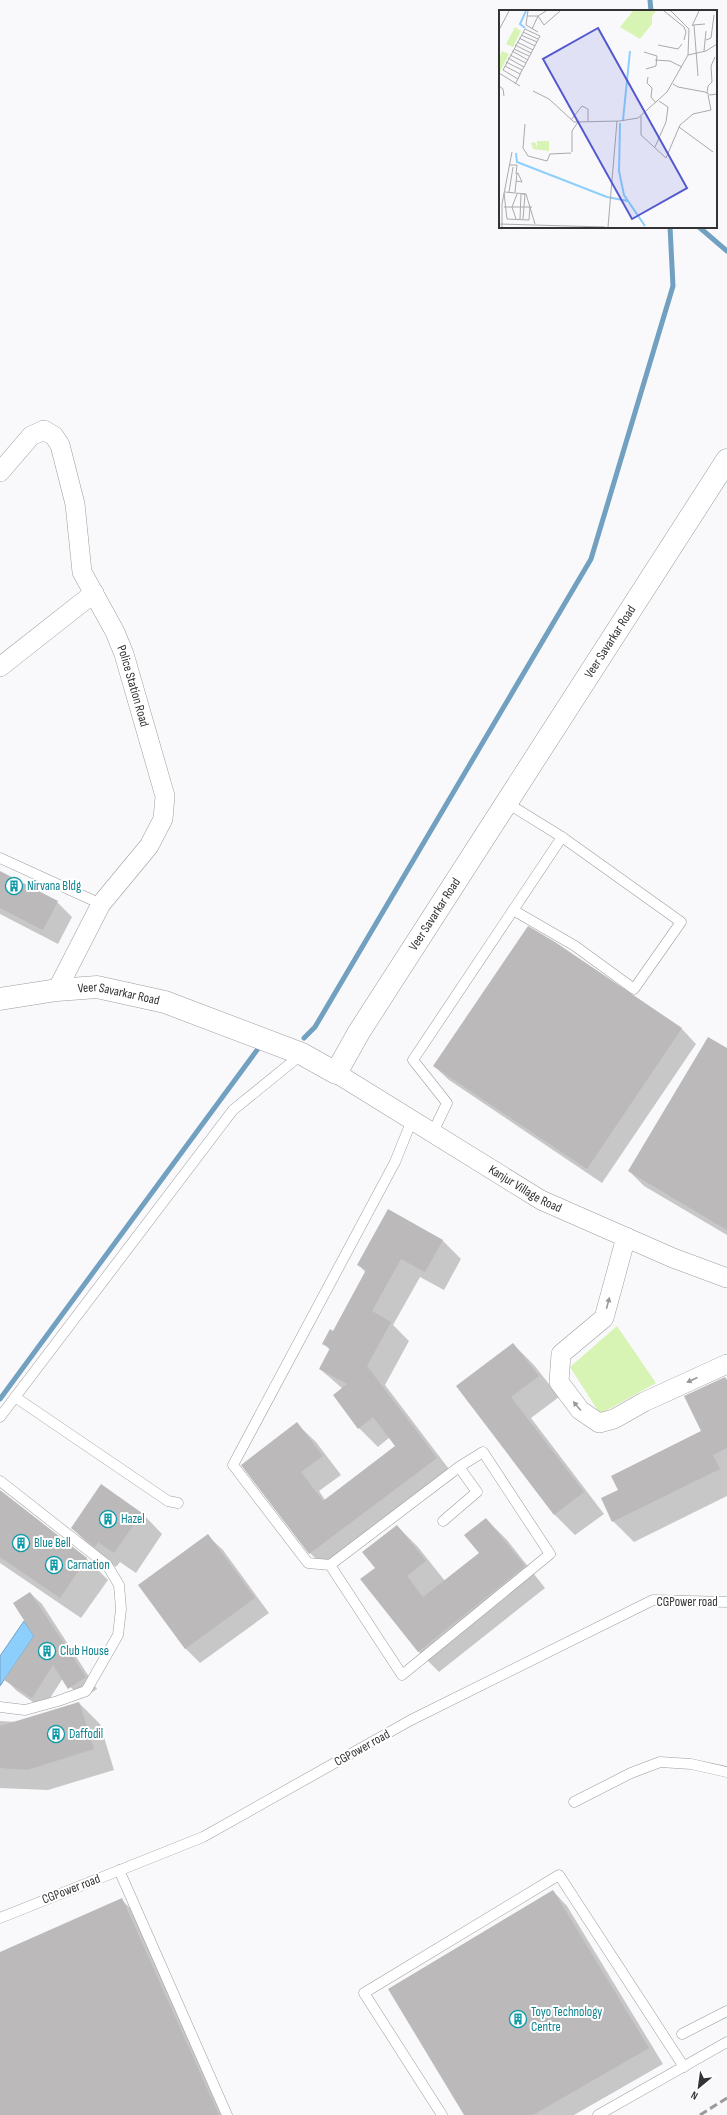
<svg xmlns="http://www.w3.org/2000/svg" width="727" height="2115" viewBox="0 0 727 2115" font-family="'Sofia Sans Condensed',sans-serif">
	<rect width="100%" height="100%" fill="#f9f9fb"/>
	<path fill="#d8f4b4" d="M617 1326 656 1383 600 1414 570 1367Z"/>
	<path fill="#8ccffd" stroke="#71a0c1" d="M24 1621 34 1636 0 1686V1656Z"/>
	<g fill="#0003">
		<path d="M0 872 57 902 72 917 58 944 0 914Z"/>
		<path d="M555 943 682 1029 696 1044 602 1183 449 1080 434 1066Z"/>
		<path d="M727 1049V1235L644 1186 629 1171Z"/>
		<path d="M442 1240 461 1259 444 1290 420 1277 393 1325 409 1341 385 1385 455 1477 329 1572 310 1553 242 1465 297 1424 316 1442 341 1475 319 1491 325 1500 396 1446 390 1437 378 1447 359 1428 343 1389 320 1369 330 1350 324 1344 333 1332 366 1273 358 1264Z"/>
		<path d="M513 1344 534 1365 559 1397 531 1418 604 1514 575 1535 554 1514 457 1386Z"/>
		<path d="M727 1380V1496L634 1542 613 1521 619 1490 702 1432Z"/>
		<path d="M0 1491 87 1559 108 1580 81 1618 0 1563Z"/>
		<path d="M142 1513 162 1534 136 1573 120 1562 116 1567 93 1549 72 1528Z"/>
		<path d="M486 1519 507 1540 545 1588 439 1672 418 1651 376 1568 397 1526 418 1547 445 1581 480 1554Z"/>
		<path d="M208 1536 223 1550 269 1613 200 1663 185 1648Z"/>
		<path d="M30 1593 42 1604 97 1689 81 1699 63 1678 43 1709 17 1691 6 1680 35 1636Z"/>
		<path d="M79 1703 100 1724 114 1770 48 1790 0 1788V1721L17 1722Z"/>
		<path d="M553 1891 567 1906 663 2064 574 2115H465Z"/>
		<path d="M122 1900 133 1911 224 2115H0V1953Z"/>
	</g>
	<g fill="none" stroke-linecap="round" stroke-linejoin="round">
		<g stroke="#71a0c1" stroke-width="5">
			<path d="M650 0 651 11"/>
			<path d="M699 227 727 251"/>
			<path d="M304 1038 315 1027 591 559 673 286 670 227"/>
			<path d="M0 1399 260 1046"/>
		</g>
	</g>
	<g fill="#bbb9ba">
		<path d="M0 871 58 901 43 930 0 908Z"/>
		<path d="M528 926 555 942 682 1028 587 1169 433 1066Z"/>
		<path d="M708 1037 727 1048V1230L628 1171Z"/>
		<path d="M388 1209 443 1240 425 1272 401 1259 372 1311 391 1322 367 1366 437 1458 309 1554 241 1465 297 1422 323 1456 301 1472 323 1501 395 1446 373 1417 358 1429 333 1395 347 1384 319 1369 330 1348 322 1344 330 1329 333 1331 366 1270 357 1265Z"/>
		<path d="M513 1343 539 1376 511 1397 584 1492 554 1515 456 1386Z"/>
		<path d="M725 1377 727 1380V1448L713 1455 720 1469 612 1522 601 1498 618 1490 611 1476 701 1431 684 1396Z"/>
		<path d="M101 1484 142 1513 114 1553 98 1542 95 1547 71 1528Z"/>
		<path d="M0 1490 87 1558 60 1598 0 1557Z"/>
		<path d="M486 1518 525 1566 418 1652 360 1579 375 1568 362 1552 397 1525 426 1561 407 1576 423 1597 479 1553 464 1535Z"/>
		<path d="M208 1534 255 1598 185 1649 138 1585Z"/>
		<path d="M30 1592 86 1677 68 1689 53 1665 32 1698 4 1680 34 1636 13 1603Z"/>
		<path d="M79 1702 94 1749 27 1770 0 1768V1726Z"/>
		<path d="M553 1890 649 2048 533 2115H464L388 1989Z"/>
		<path d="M122 1898 219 2115H0V1952Z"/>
	</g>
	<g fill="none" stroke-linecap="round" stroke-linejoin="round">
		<g stroke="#9c9d9e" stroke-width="11">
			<g id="lane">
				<path d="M0 858 101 904"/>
				<path d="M513 910 575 946 634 989 681 922 562 837"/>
				<path d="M433 1132 447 1103 413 1060 562 837 507 803"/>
				<path d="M15 1397 168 1501 178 1503"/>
				<path d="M0 1417 233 1110 302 1054"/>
				<path d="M0 1481 107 1565 119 1585 121 1609 118 1635 86 1691 58 1701 25 1710 0 1707"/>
				<path d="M443 1521 477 1492 459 1467"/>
				<path d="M330 1565 402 1675 550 1554 483 1452 459 1467 330 1565 308 1563 233 1465 395 1162 412 1120"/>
				<path d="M574 1802 631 1773 660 1762 691 1764 727 1772"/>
				<path d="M119 1870 227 2115"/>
				<path d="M0 1918 203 1837 411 1720 653 1600 727 1602"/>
				<path d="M682 2034 727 2011"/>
				<path d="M442 2115 364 1993 559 1875 684 2067"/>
				<path d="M598 2115 727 2042"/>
			</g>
		</g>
		<g stroke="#9c9d9e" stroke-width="20">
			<g id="street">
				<path id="s1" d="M0 472 31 436 44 430 54 436 60 445 75 504 82 572 115 632 124 654 165 796 163 819 149 846 101 904 57 990"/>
				<path d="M0 667 94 593"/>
				<path id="s2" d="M336 1073 541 1200 673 1258 727 1278"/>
				<path d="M626 1237 604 1318 561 1354 559 1382 580 1410 599 1423 614 1419 644 1402 727 1364"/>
			</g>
		</g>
		<g stroke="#9c9d9e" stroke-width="23">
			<g id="secondary">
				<path id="s3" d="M0 999 57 990 97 987 165 1002 302 1054 336 1073 359 1032 727 460"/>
			</g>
		</g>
		<use href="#lane" stroke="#fff" stroke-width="10"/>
		<use href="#street" stroke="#fff" stroke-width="19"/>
		<use href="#secondary" stroke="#fff" stroke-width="22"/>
		<path stroke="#9a9a9b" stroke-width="3" stroke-dasharray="8 4" stroke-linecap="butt" d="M700 2115 727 2098"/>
	</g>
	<defs><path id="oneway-solid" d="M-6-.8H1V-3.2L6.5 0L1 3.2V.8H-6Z"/></defs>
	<g fill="#99999a">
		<use href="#oneway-solid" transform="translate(608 1303) rotate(-75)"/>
		<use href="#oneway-solid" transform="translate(692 1380) rotate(155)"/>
		<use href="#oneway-solid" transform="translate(577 1406) rotate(-130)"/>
	</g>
	<defs>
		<g id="building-ring" transform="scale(0.9)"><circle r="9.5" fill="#fff" stroke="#0f9aa8" stroke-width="1.5"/><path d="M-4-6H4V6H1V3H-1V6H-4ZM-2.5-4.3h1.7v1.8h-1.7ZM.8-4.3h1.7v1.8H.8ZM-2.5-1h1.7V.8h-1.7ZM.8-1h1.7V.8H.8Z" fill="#0f9aa8"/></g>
	</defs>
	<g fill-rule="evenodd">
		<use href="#building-ring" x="14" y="886"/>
		<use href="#building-ring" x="108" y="1519"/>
		<use href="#building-ring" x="21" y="1543"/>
		<use href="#building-ring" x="54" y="1565"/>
		<use href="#building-ring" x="47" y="1651"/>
		<use href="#building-ring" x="56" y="1734"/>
		<use href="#building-ring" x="518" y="2019"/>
	</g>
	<g text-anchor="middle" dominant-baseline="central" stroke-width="4" stroke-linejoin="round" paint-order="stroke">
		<g font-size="13" fill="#333334" stroke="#fff">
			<text stroke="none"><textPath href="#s3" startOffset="864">Veer Savarkar Road</textPath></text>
			<text stroke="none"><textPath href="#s1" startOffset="339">Police Station Road</textPath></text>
			<text stroke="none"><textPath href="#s3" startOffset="540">Veer Savarkar Road</textPath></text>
			<text stroke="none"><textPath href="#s3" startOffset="120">Veer Savarkar Road</textPath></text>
			<text stroke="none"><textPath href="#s2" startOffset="222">Kanjur Village Road</textPath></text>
			<text x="687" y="1602">CGPower road</text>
			<text transform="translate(362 1748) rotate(-29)">CGPower road</text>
			<text transform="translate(71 1889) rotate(-21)">CGPower road</text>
		</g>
		<g font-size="13" fill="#0d838f" stroke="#fff" text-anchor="start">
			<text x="27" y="886">Nirvana Bldg</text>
			<text x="121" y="1519">Hazel</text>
			<text x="34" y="1543">Blue Bell</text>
			<text x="67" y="1565">Carnation</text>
			<text x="60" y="1651">Club House</text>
			<text x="69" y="1734">Daffodil</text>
			<text x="531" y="2012">Toyo Technology<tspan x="531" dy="15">Centre</tspan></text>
		</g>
	</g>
	<g transform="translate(499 10)">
		<rect width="218" height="218" fill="#f9f9fb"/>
		<path d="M134 1H157L153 6V14L141 29 121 17ZM16 17 22 21 14 37 7 34ZM3 41 10 44 1 62 0 48ZM38 131H50V141L34 139 32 133 36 132 38 137Z" fill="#d8f4b4"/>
		<path fill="none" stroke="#8ccffd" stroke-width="2" d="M26 18 21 14 27 1M124 110 131 41M121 113 120 161 125 185 146 216M17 143 18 152 108 187 129 191"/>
		<path fill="none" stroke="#aaaaab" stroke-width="1" d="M29 1 27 15 39 22M165 1 185 17 187 22 185 30M29 6H39L45 15 61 1M194 15 206 14M195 15 199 66M193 16 200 1M33 19 39 6 47 1M0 20 10 1M24 22 39 29M22 25 38 32M20 28 36 36M207 30 212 28 215 5M18 32 34 40M16 35 32 43M159 35 179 39 183 34M15 39 30 46M13 41 29 50M205 41 207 21M145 42 158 46 157 56 147 59M11 45 27 53M189 45 207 41 218 34M9 48 25 57M156 50 171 51 183 57M7 52 23 60M6 56 21 64M0 63 21 76M149 67 148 73 153 78 152 87 157 93M16 74 19 69 23 60 25 57 27 53 41 26 26 19 4 60 19 69M174 74 179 77 206 82 211 85 218 84M0 76 4 79 5 86M34 81 50 89 75 112 121 111 139 108 168 82 189 45 190 19 172 1M208 83 209 76 213 72 212 56 216 47M142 106V125L167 148 181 115 194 104 212 100 209 85M72 110 83 96 89 99V111M26 114 24 138 29 146 48 151 51 144 72 143M180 117 214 142M156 137 167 112 169 97 160 91M73 142V121L79 112M10 155H18L17 164M6 182 27 184 36 214M10 182 14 157M16 182 18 163H19L23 172 17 171M5 183 8 209 30 210 31 197M23 184H26L24 209M5 197H33M17 209 13 197 18 184M21 209 22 184M0 214 106 217M3 217V194L13 142M109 217 118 111"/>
		<path fill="#5358cf" fill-opacity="0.15" stroke="#5358cf" stroke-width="2" d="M99 18 188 178 133 209 44 49Z"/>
		<rect width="218" height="218" fill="none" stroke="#333334" stroke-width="2"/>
	</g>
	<g transform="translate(699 2087) rotate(209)" stroke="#ffffff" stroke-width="3" paint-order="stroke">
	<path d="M0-3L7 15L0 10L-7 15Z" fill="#333334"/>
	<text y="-6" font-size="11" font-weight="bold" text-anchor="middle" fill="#333334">N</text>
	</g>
</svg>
